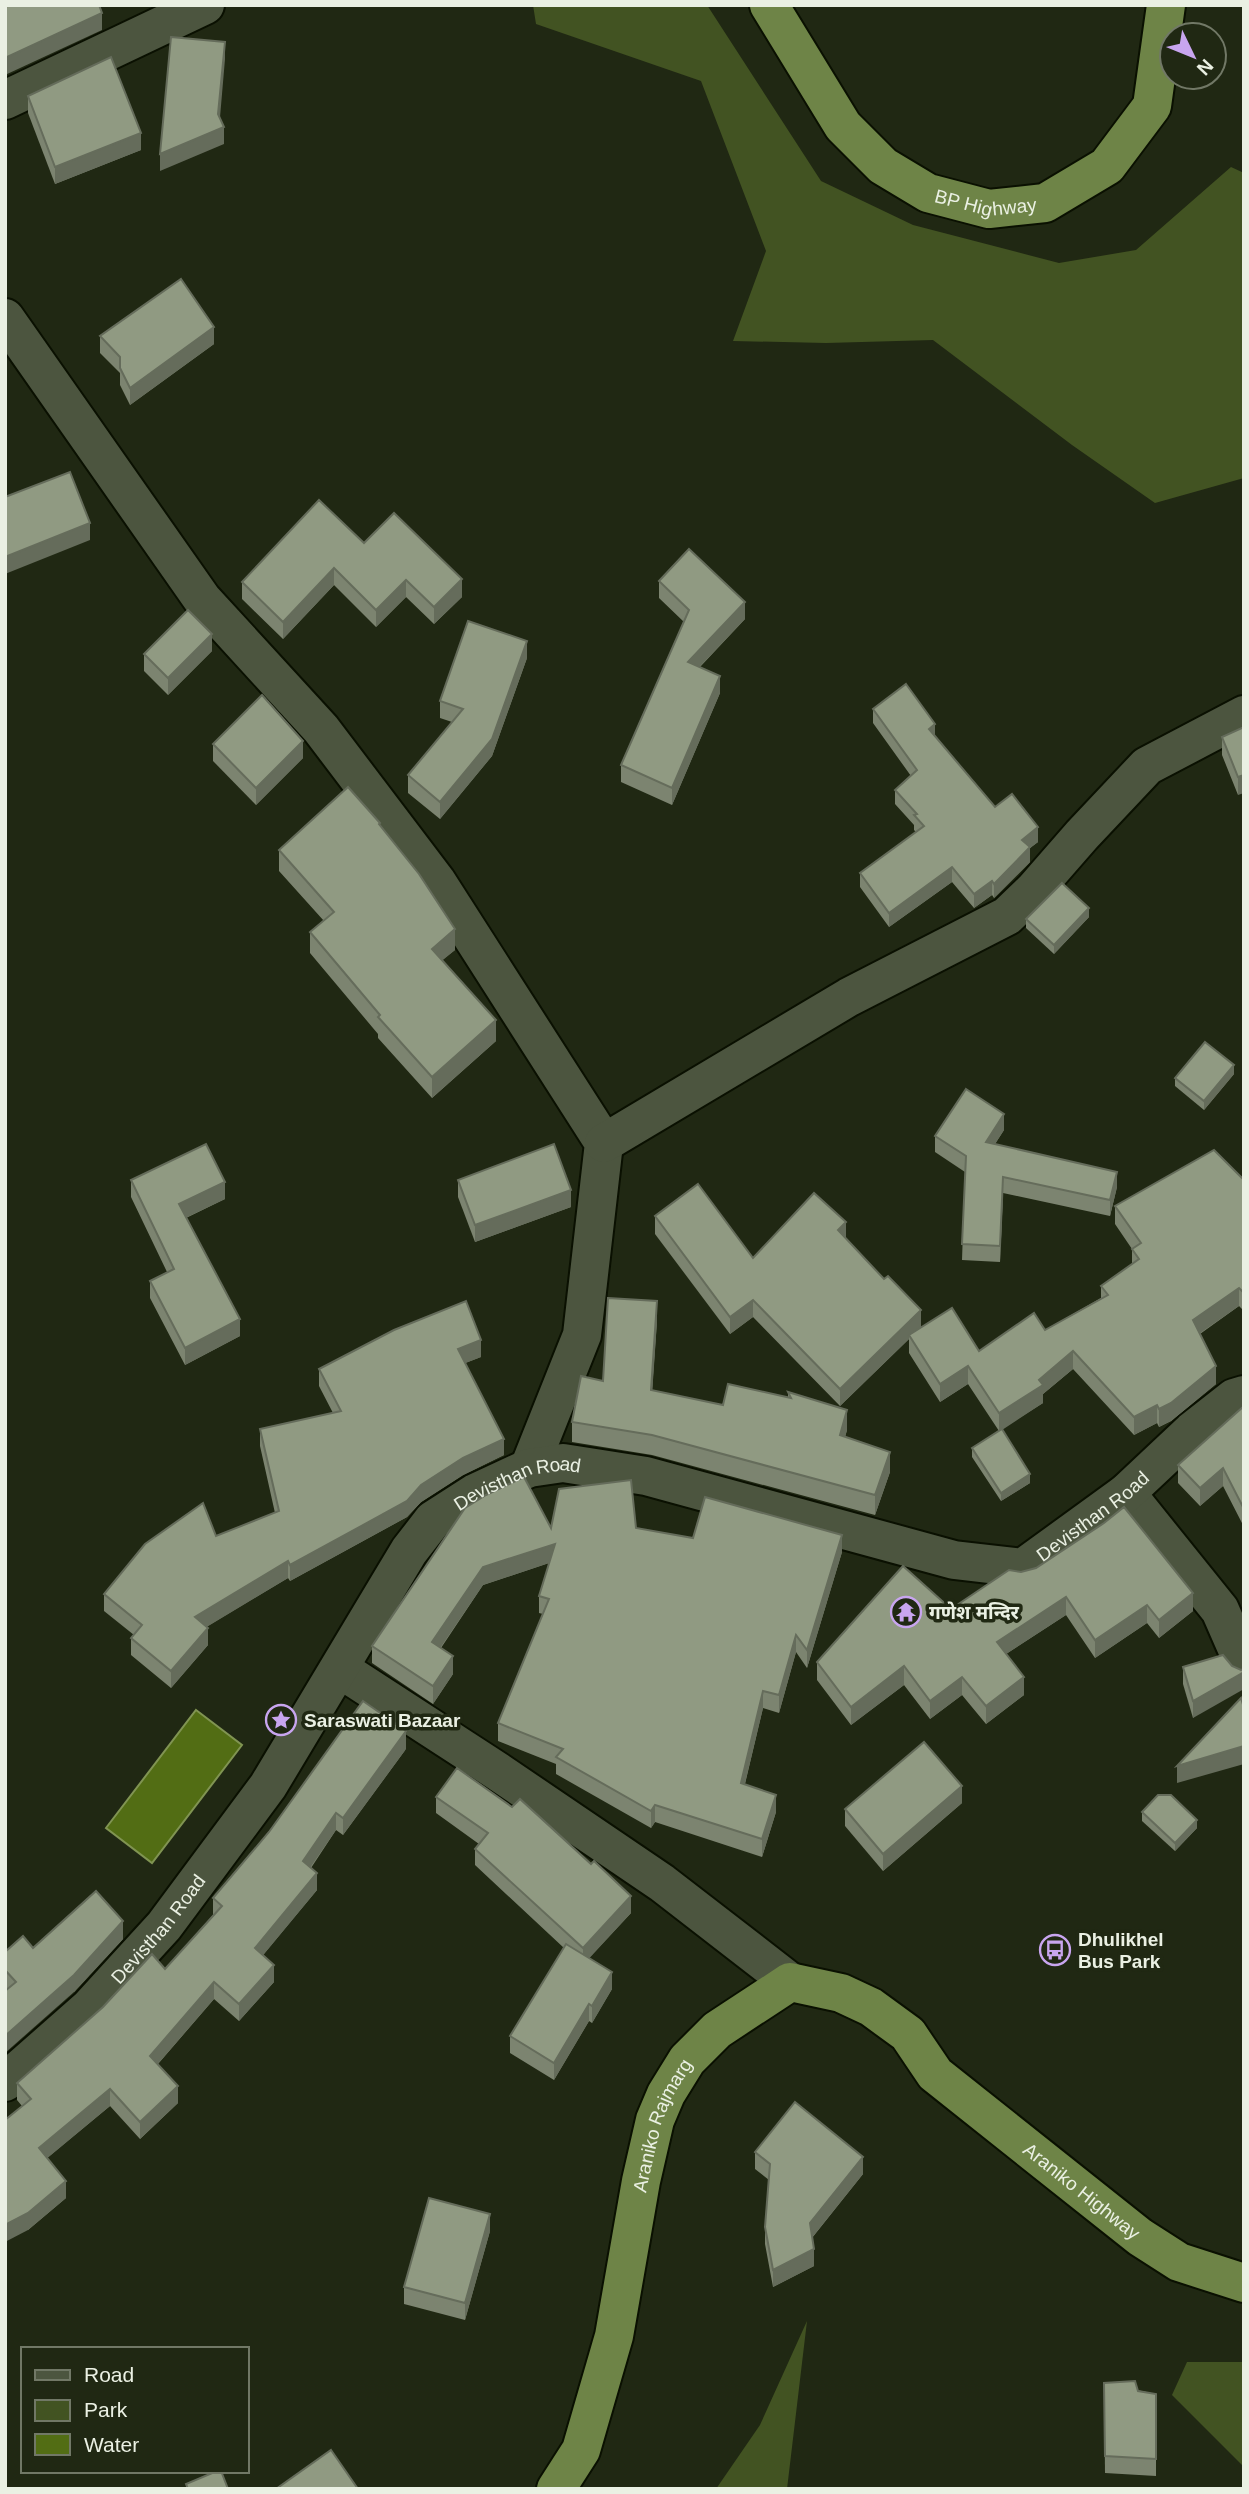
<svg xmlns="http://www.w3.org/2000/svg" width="1249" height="2494" viewBox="0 0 1249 2494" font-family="Arial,'Noto Sans Devanagari',sans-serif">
	<rect width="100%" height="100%" fill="#202813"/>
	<g fill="#425322">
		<path d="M533 5H707L821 181 913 225 1059 263 1136 250 1231 167 1244 173V478L1155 503 1072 445 933 340 826 343 733 341 766 251 701 81 536 24Z"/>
		<path d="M807 2321 787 2489H716L760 2425Z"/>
		<path d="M1187 2362H1244V2467L1172 2395Z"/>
	</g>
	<path fill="#526d14" stroke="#809452" stroke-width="2" d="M196 1710 242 1745 152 1863 106 1828Z"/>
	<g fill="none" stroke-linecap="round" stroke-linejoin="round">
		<g stroke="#0a1001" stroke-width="42">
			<g id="minor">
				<path d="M5 100 205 5"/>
				<path d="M5 318 202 599 321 729 437 882 604 1143 582 1335 529 1468"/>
				<path d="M604 1143 849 997 1007 916 1034 890 1082 835 1147 766 1244 715"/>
				<path d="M1126 1493 1220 1610 1244 1665"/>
				<path d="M340 1669 497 1771 662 1883 790 1982"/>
				<path id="s1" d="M5 2082 89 2008 164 1926 268 1786 409 1551 433 1520 475 1493 529 1468 563 1463 646 1476 954 1560 1023 1568 1126 1493 1192 1431 1234 1398 1244 1395"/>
			</g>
		</g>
		<g stroke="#0a1001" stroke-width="42">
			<g id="trunk">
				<path id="s2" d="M769 5 843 126 883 166 928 193 989 209 1045 203 1107 166 1152 106 1166 5"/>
				<path id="s3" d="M556 2489 581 2450 614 2336 641 2181 655 2120 666 2094 687 2060 717 2030 790 1982 841 1993 871 2007 908 2034 935 2074 1140 2237 1179 2262 1244 2283"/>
			</g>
		</g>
		<use href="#minor" stroke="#4c553f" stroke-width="38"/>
		<use href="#trunk" stroke="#6e8447" stroke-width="38"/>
	</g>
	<g fill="#7c8470">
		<path d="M28 96 141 150 55 184 28 113Z"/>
		<path d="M100 336 214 344 130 405 120 385V373L100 353Z"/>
		<path d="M364 543 462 597 434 624 406 597 376 627 334 585 283 639 242 599V582Z"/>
		<path d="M659 581 745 619 700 667 720 693 672 805 621 782V765L684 622 659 598Z"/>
		<path d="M212 651 168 695 144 671V654Z"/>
		<path d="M527 658 492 756 440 819 408 793V775L452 722 440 718V701Z"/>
		<path d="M873 709 935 737 995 807 1038 842 1030 848V862L994 898 992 895 974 908 952 882 889 927 860 887V873L916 832 914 830V825L895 804V790L911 776 873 723Z"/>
		<path d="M1244 727 1238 795 1222 755V737Z"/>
		<path d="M213 744 303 758 256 805 213 761Z"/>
		<path d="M380 826 455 950 442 960 496 1041 432 1098 378 1038V1034L310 953V932L324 921 279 871V850Z"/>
		<path d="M1089 917 1054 954 1026 928V919Z"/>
		<path d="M1234 1074 1204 1110 1175 1086V1078Z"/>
		<path d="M1004 1130 995 1144 1117 1187 1110 1216 1003 1193 1000 1262 962 1260 965 1172 935 1152V1136Z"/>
		<path d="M131 1180 225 1199 186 1218 240 1336 185 1365 150 1298V1281L167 1272 131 1197Z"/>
		<path d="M458 1180 571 1207 475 1242 458 1197Z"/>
		<path d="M1244 1180V1311L1239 1306 1200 1334 1216 1384 1171 1421 1159 1427 1157 1423 1134 1435 1073 1369 1043 1394V1403L1002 1429 1030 1483 1001 1501 972 1457V1448L999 1431 968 1384 940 1402 909 1353V1339L840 1406 753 1317 730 1334 655 1234V1216L753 1258 846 1239 921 1328 979 1351 1045 1330 1101 1298V1286L1132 1264V1249L1115 1224V1206Z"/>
		<path d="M657 1321 652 1391 723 1405 788 1397V1392L847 1430 845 1437 890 1472 875 1515 652 1455 572 1442V1422L603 1381Z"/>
		<path d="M481 1357 465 1363 504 1455 463 1475 421 1502 407 1517 290 1581 288 1578 206 1627 208 1645 171 1688 131 1655V1638L134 1635 104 1611V1594L216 1536 275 1513 260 1446V1429L333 1413 319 1386V1369Z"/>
		<path d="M1244 1406V1527L1223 1486 1200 1506 1178 1483V1465Z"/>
		<path d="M551 1528H636L693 1538 842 1552 807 1668 796 1652 779 1713 763 1708 745 1784 776 1812 762 1857 655 1822 651 1828 556 1774V1764L498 1741V1723L543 1614 539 1613V1596L549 1563 483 1585 441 1648 453 1674 433 1704 372 1663V1646Z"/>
		<path d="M1009 1570 1193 1611 1159 1638 1147 1623 1095 1658 1066 1615 1006 1654 1024 1695 986 1724 962 1695 930 1719 904 1685 851 1725 817 1680V1662L951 1609Z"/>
		<path d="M1232 1666 1241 1670 1193 1718 1183 1684V1667Z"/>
		<path d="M406 1749 343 1835 336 1830 311 1868 317 1890 263 1955 274 1982 239 2021 214 1999 158 2064 178 2103 140 2139 110 2106 47 2158 66 2198 28 2230 22 2106 17 2100V2083L165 1969 213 1915V1898Z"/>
		<path d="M436 1797 631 1913 589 1958 612 1989 592 2023 589 2021 554 2080 510 2053V2036L564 1948 475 1865V1849L479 1844 436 1813Z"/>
		<path d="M962 1803 883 1871 845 1826V1809Z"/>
		<path d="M1142 1812 1197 1828 1175 1851 1142 1821Z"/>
		<path d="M123 1939 74 1992 7 1990 5 1987V1952Z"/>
		<path d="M755 2152 863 2174 812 2238 814 2266 773 2287 765 2244V2227L769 2180 755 2169Z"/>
		<path d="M490 2231 465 2320 404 2304V2287Z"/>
		<path d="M1104 2383 1156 2394V2476L1105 2473Z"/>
	</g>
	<g fill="#656c5b">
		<path d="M102 13V30L5 75V58Z"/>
		<path d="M225 42V59L219 129 224 127V144L160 171V154L218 114Z"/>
		<path d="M141 133V150L55 184V167Z"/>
		<path d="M214 327V344L130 405V388Z"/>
		<path d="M90 523V540L5 574V557Z"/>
		<path d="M334 568V585L283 639V622Z"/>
		<path d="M462 579V597L434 624V607Z"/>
		<path d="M406 580V597L376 627V610Z"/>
		<path d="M745 602V619L688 679V662Z"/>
		<path d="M212 634V651L168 695V678Z"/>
		<path d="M527 641V658L492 756 440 819V802Z"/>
		<path d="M720 676V693L672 805V788Z"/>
		<path d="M935 724V739L929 729Z"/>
		<path d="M303 741V758L256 805V788Z"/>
		<path d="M1244 775V793L1238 795V777Z"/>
		<path d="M1038 827V842L1030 848V862L994 898V884L1022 840Z"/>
		<path d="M952 867V882L889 927V913Z"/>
		<path d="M992 881V895L974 908V894Z"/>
		<path d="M1089 908V917L1054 954V945Z"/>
		<path d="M455 929V950L432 969V949Z"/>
		<path d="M496 1020V1041L432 1098V1077Z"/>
		<path d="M1234 1065V1074L1204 1110V1101Z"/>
		<path d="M1004 1114V1130L986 1158V1142Z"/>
		<path d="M1117 1172V1187L1110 1216V1200Z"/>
		<path d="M1003 1177V1193L1000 1262V1246Z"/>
		<path d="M225 1182V1199L179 1221V1204Z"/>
		<path d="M571 1190V1207L475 1242V1225Z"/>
		<path d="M846 1222V1239L838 1230Z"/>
		<path d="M1239 1288V1306L1193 1338V1320Z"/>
		<path d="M753 1300V1317L730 1334V1317Z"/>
		<path d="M657 1301V1321L651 1410V1390Z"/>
		<path d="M921 1310V1328L909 1335V1339L840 1406V1389Z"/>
		<path d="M240 1319V1336L185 1365V1348Z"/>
		<path d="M481 1340V1357L458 1366V1349Z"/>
		<path d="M1073 1351V1369L1043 1394V1403L999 1432V1413Z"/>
		<path d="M968 1366V1384L940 1402V1384Z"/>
		<path d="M1216 1366V1384L1171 1421 1159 1427V1409Z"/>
		<path d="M1157 1405V1423L1134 1435V1417Z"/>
		<path d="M847 1410V1430L840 1455V1435Z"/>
		<path d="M504 1439V1455L463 1475 421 1502 407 1517 290 1581V1565L421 1485 463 1458Z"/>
		<path d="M890 1452V1472L875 1515V1495Z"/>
		<path d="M1223 1468V1486L1200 1506V1488Z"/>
		<path d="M1030 1474V1483L1001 1501V1493Z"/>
		<path d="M842 1535V1552L807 1668V1650Z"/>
		<path d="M555 1544V1561L483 1585 432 1660V1642L483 1567Z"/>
		<path d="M288 1561V1578L195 1634V1617Z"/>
		<path d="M1193 1593V1611L1159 1638V1620Z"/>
		<path d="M1066 1597V1615L997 1660V1642Z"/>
		<path d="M1147 1605V1623L1095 1658V1640Z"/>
		<path d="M208 1628V1645L171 1688V1671Z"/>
		<path d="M796 1635V1652L779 1713V1695Z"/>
		<path d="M453 1656V1674L433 1704V1686Z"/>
		<path d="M904 1666V1685L851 1725V1707Z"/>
		<path d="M1244 1672V1689L1193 1718V1701Z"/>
		<path d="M962 1677V1695L930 1719V1701Z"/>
		<path d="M1024 1677V1695L986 1724V1706Z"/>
		<path d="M763 1691V1708L741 1800V1783Z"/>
		<path d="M406 1731V1749L343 1835V1818Z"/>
		<path d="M1244 1746V1764L1177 1783V1766Z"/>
		<path d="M962 1786V1803L883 1871V1854Z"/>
		<path d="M776 1795V1812L762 1857V1839Z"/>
		<path d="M655 1805V1822L651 1828V1811Z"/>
		<path d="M336 1813V1830L303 1878V1861Z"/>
		<path d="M1197 1820V1828L1175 1851V1843Z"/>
		<path d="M317 1873V1890L255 1965V1948Z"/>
		<path d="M631 1896V1913L583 1965V1948Z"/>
		<path d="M123 1921V1939L74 1992 5 2053V2036Z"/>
		<path d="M274 1965V1982L239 2021V2004Z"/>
		<path d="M612 1972V1989L592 2023V2006Z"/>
		<path d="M214 1982V1999L150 2073V2056Z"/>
		<path d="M589 2004V2021L554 2080V2063Z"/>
		<path d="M178 2086V2103L140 2139V2122Z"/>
		<path d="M110 2089V2106L39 2165V2148Z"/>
		<path d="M863 2157V2174L810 2240V2223Z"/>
		<path d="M66 2181V2198L28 2230 5 2242V2225Z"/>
		<path d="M490 2214V2231L465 2320V2303Z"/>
		<path d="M814 2249V2266L773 2287V2270Z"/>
	</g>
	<g fill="#909a82" stroke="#656c5b" stroke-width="2">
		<path d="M9 5H99L102 13 5 58V7Z"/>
		<path d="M171 37 225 42 218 114 224 127 160 154Z"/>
		<path d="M111 57 141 133 55 167 28 96Z"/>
		<path d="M181 279 214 327 130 388 120 368V357L100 336Z"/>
		<path d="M70 472 90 523 5 557V497Z"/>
		<path d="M319 500 364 543 394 513 462 579 434 607 406 580 376 610 334 568 283 622 242 582Z"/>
		<path d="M689 549 745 602 688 662 720 676 672 788 621 765 689 610 659 581Z"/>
		<path d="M188 610 212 634 168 678 144 654Z"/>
		<path d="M468 621 527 641 492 739 440 802 408 775 463 709 440 701Z"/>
		<path d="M906 684 935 724 929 729 995 807 1012 794 1038 827 1022 840 1030 847 994 884 992 881 974 894 952 867 889 913 860 873 924 826 914 815 917 814 895 790 917 770 873 709Z"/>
		<path d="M262 695 303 741 256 788 213 744Z"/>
		<path d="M1244 727V775L1238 777 1222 737Z"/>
		<path d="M348 787 380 823 379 824 419 874 455 929 432 949 496 1020 432 1077 378 1017 380 1015 310 932 334 912 279 850Z"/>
		<path d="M1062 883 1089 908 1054 945 1026 919Z"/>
		<path d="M1205 1042 1234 1065 1204 1101 1175 1078Z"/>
		<path d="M966 1089 1004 1114 986 1142 1117 1172 1110 1200 1003 1177 1000 1246 962 1244 966 1156 935 1136Z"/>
		<path d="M206 1144 225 1182 179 1204 240 1319 185 1348 150 1281 174 1269 131 1180Z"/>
		<path d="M554 1144 571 1190 475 1225 458 1180Z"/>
		<path d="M1214 1150 1244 1180V1293L1239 1288 1193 1320 1216 1366 1171 1403 1159 1409 1157 1405 1134 1417 1073 1351 1039 1380 1043 1385 999 1413 968 1366 940 1384 909 1335 952 1308 979 1351 1034 1313 1045 1330 1108 1295 1101 1286 1139 1259 1132 1249 1141 1243 1115 1206Z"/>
		<path d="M698 1184 753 1258 814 1193 846 1222 838 1230 884 1279 888 1276 921 1310 840 1389 753 1300 730 1317 655 1216Z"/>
		<path d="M608 1298 657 1301 651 1390 723 1405 728 1384 791 1398 788 1392 847 1410 840 1435 890 1452 875 1495 652 1435 572 1422 581 1376 603 1381Z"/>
		<path d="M466 1301 481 1340 458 1349 504 1439 463 1458 421 1485 407 1501 290 1565 288 1561 195 1617 208 1628 171 1671 131 1638 142 1625 104 1594 145 1544 203 1503 216 1536 279 1511 260 1429 341 1411 319 1369 394 1330Z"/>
		<path d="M1244 1406V1509L1223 1468 1200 1488 1178 1465Z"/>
		<path d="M1002 1429 1030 1474 1001 1493 972 1448Z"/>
		<path d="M524 1477 551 1528 559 1489 631 1480 636 1528 693 1538 705 1497 842 1535 807 1650 796 1635 779 1695 763 1691 741 1783 776 1795 762 1839 655 1805 651 1811 556 1757 563 1749 498 1723 549 1599 539 1596 555 1544 483 1567 432 1642 453 1656 433 1686 372 1646 465 1508 486 1495Z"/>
		<path d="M1124 1507 1193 1593 1159 1620 1147 1605 1095 1640 1066 1597 997 1642 1024 1677 986 1706 962 1677 930 1701 904 1666 851 1707 817 1662 903 1566 951 1609 1009 1570 1021 1572 1036 1568 1104 1523Z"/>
		<path d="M1223 1655 1232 1666 1241 1670 1244 1669V1672L1193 1701 1183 1667Z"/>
		<path d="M1241 1698 1244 1708V1746L1177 1766Z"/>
		<path d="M363 1701 406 1731 343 1818 336 1813 303 1861 317 1873 255 1948 274 1965 239 2004 214 1982 150 2056 178 2086 140 2122 110 2089 39 2148 66 2181 28 2213 5 2225V2120L31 2099 17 2083 103 2007 152 1954 165 1969 222 1906 213 1898 269 1832Z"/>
		<path d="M924 1742 962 1786 883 1854 845 1809Z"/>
		<path d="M457 1768 512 1807 520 1799 591 1864 594 1861 631 1896 583 1948 475 1849 488 1833 436 1797Z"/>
		<path d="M1158 1795H1171L1197 1820 1175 1843 1142 1812Z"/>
		<path d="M96 1891 123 1921 74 1975 5 2036V1991L16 1982 5 1970V1952L23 1936 33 1948Z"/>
		<path d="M566 1944 612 1972 592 2006 589 2004 554 2063 510 2036Z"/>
		<path d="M795 2102 863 2157 810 2223 814 2249 773 2270 765 2227 770 2164 755 2152Z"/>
		<path d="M429 2198 490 2214 465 2303 404 2287Z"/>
		<path d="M1135 2381 1138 2391 1156 2394V2459L1105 2456 1104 2383Z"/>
		<path d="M331 2450 358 2489H276Z"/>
		<path d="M217 2471H221L228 2489H188L186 2484Z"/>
	</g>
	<defs>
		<g id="temple-ring" transform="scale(1.575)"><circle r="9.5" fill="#202813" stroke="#c8a5ef" stroke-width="1.5"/><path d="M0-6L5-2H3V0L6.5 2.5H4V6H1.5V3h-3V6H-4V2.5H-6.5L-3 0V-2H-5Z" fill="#c8a5ef"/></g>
		<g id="sight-ring" transform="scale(1.575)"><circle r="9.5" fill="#202813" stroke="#c8a5ef" stroke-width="1.5"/><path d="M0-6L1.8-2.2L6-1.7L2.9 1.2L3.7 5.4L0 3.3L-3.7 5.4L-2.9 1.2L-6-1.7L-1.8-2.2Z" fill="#c8a5ef"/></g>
		<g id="bus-ring" transform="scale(1.575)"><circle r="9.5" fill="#202813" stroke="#c8a5ef" stroke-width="1.5"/><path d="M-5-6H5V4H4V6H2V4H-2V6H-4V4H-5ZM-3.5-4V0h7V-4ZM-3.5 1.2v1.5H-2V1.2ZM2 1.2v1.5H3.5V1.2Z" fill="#c8a5ef"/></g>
	</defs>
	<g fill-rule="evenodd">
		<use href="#temple-ring" x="906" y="1612"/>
		<use href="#sight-ring" x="281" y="1720"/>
		<use href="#bus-ring" x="1055" y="1950"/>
	</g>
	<g text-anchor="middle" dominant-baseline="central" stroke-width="7" stroke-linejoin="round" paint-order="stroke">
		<g font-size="19" fill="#eaf0e3" stroke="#202813">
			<text stroke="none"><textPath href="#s2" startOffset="310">BP Highway</textPath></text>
			<text stroke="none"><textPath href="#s1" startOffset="805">Devisthan Road</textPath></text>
			<text stroke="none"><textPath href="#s1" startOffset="1414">Devisthan Road</textPath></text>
			<text stroke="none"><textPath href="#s1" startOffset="217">Devisthan Road</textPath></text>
			<text stroke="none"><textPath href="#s3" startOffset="382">Araniko Rajmarg</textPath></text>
			<text stroke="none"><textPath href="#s3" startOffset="950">Araniko Highway</textPath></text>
		</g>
		<g font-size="19" font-weight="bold" fill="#eaf0e3" stroke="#202813" text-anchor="start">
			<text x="929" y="1612">गणेश मन्दिर</text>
			<text x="304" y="1720">Saraswati Bazaar</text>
			<text x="1078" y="1939">Dhulikhel<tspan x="1078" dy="22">Bus Park</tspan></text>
		</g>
	</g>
	<rect width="1249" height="2494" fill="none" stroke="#eaf0e3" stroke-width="14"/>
	<rect x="21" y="2347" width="228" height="126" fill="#202813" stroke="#717866" stroke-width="2"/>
	<rect x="35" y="2370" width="35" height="10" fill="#4c553f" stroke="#717866" stroke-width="2"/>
	<text x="84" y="2382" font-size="21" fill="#eaf0e3">Road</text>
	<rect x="35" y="2400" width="35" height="21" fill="#425322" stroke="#717866" stroke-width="2"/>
	<text x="84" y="2417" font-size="21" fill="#eaf0e3">Park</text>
	<rect x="35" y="2434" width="35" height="21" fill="#526d14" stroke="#717866" stroke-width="2"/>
	<text x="84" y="2452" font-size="21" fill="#eaf0e3">Water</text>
	<g transform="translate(1193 56) rotate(133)"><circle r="33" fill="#202813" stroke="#717866" stroke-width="2"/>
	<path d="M0-5L12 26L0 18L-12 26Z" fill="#c8a5ef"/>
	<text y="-10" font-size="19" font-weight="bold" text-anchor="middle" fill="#eaf0e3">N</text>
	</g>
</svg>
